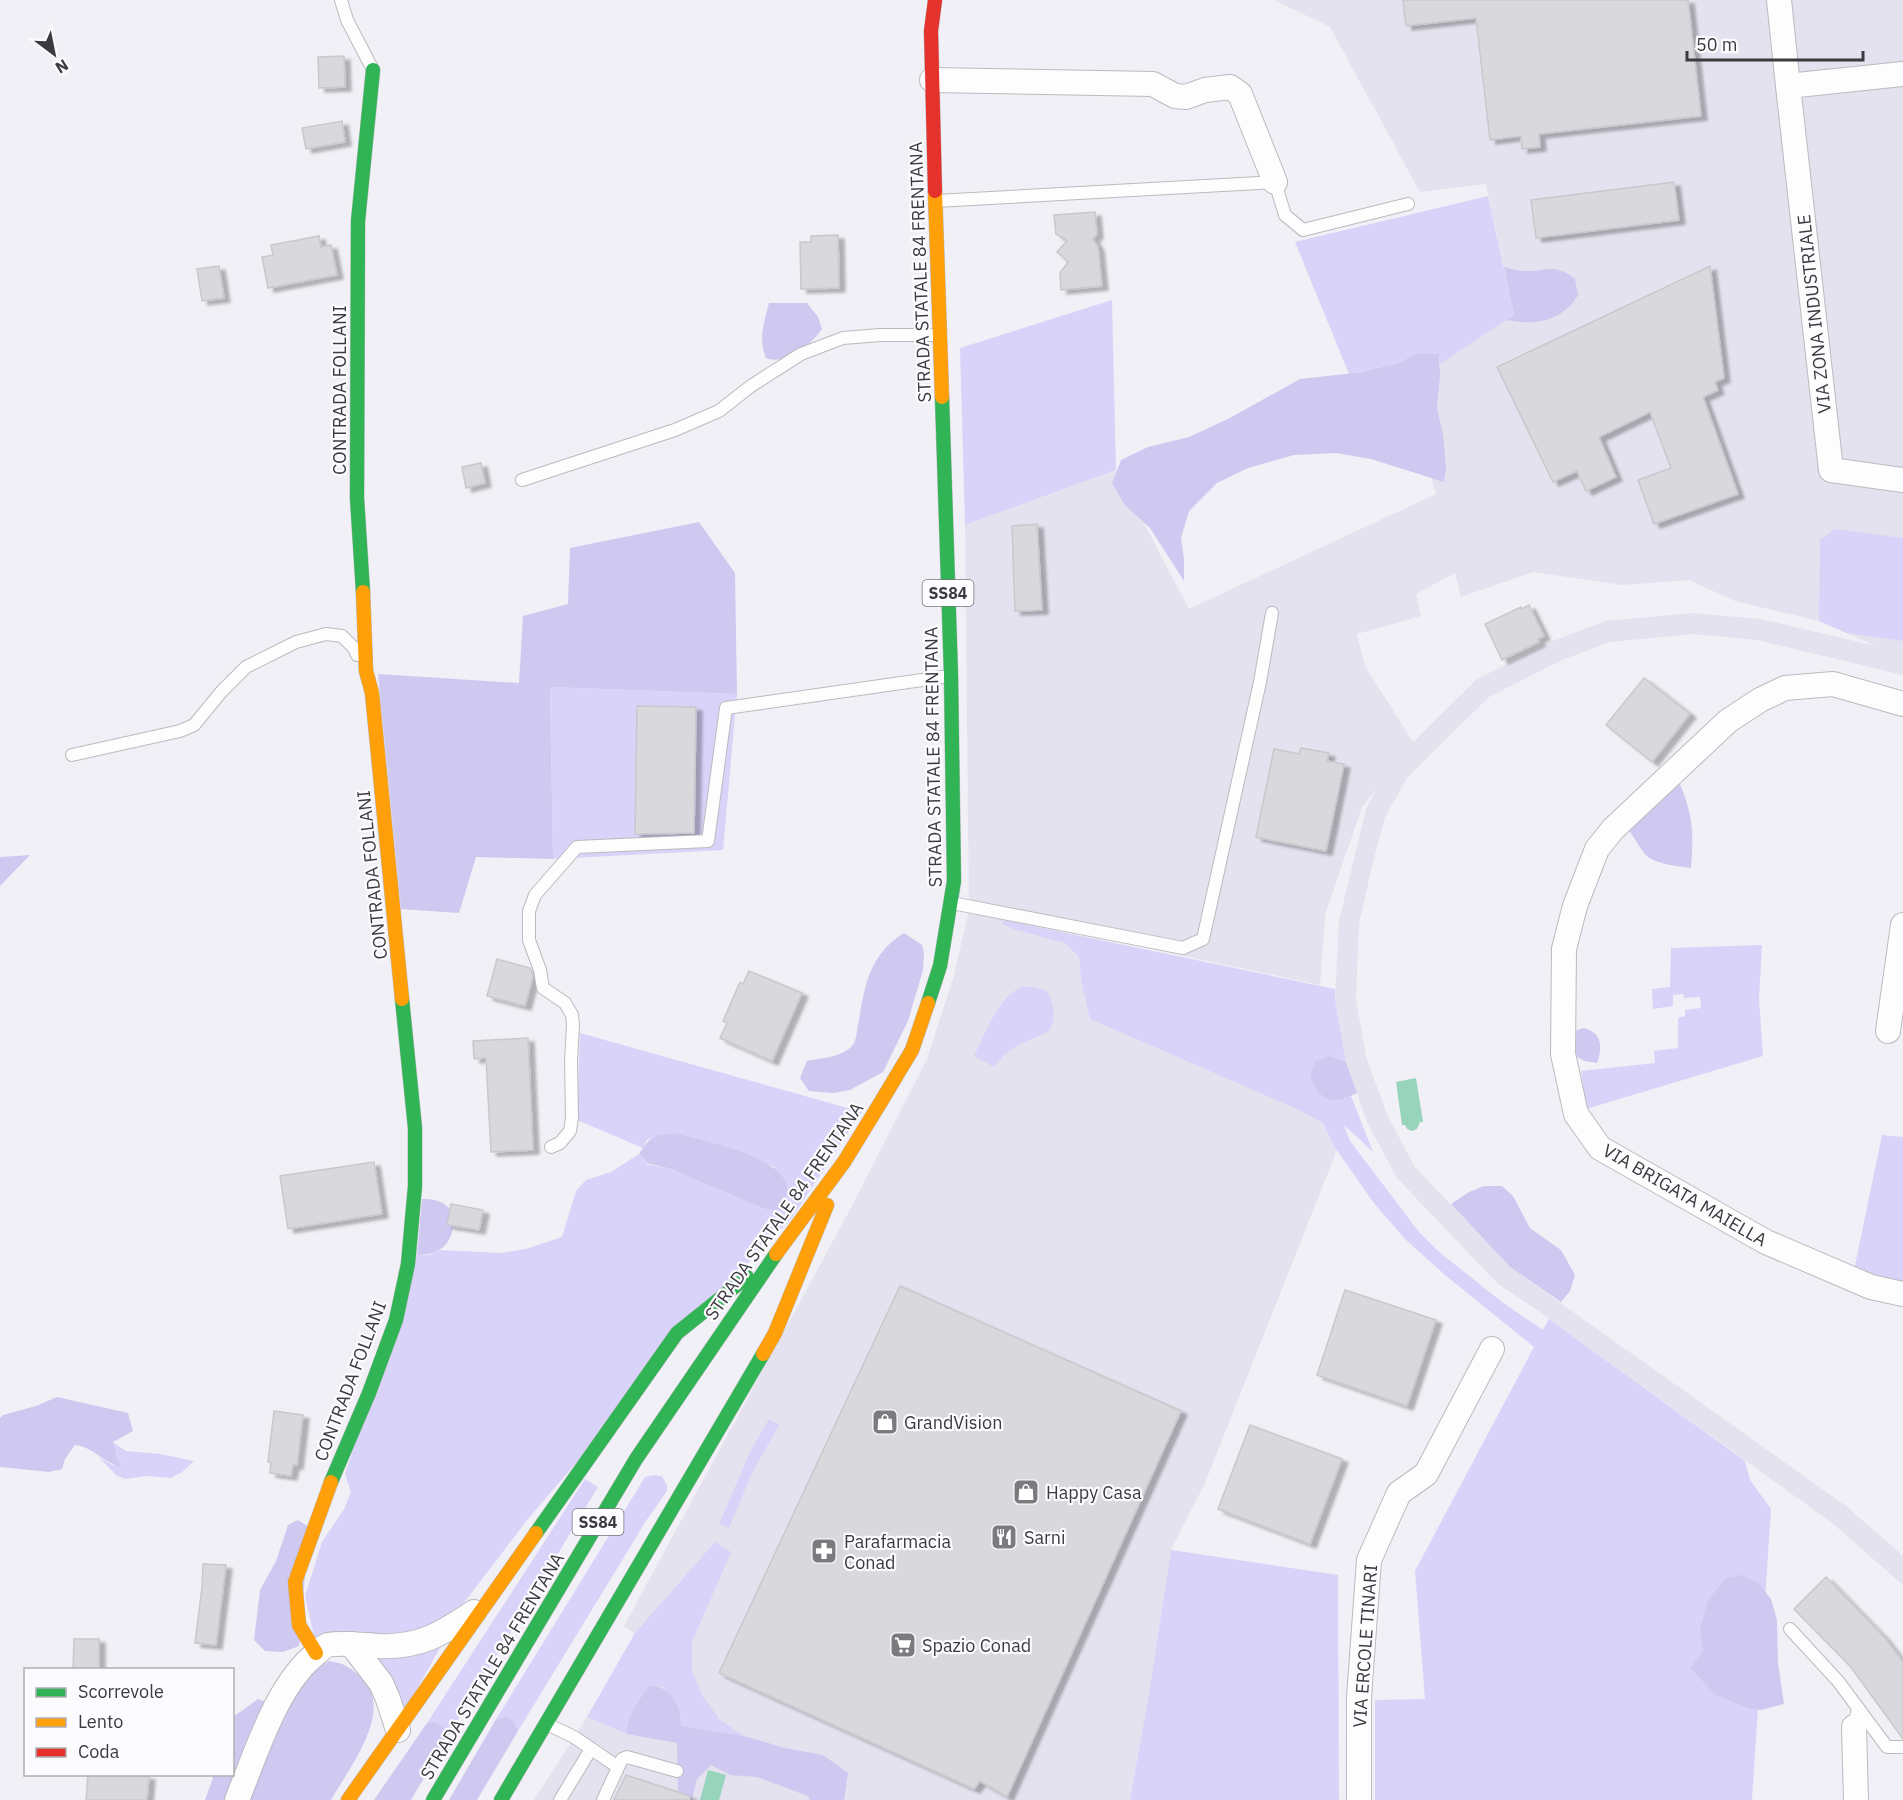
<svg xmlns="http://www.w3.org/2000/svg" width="1903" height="1800" viewBox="0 0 1903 1800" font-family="'IBM Plex Sans',sans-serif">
	<defs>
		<filter id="shadow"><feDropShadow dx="6" dy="4" stdDeviation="1.5" flood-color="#0004"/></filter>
	</defs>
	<rect width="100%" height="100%" fill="#f1f0f6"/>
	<path fill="#e3e2ee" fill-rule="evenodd" d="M1274 0H1903V675L1757 640 1693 634 1610 642 1562 660 1489 697 1407 778 1385 817 1373 862 1359 924 1356 999 1366 1057 1387 1114 1414 1166 1510 1267 1846 1506 1894 1548 1903 1556V1585L1832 1523 1538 1311 1497 1283 1397 1178 1367 1122 1346 1062 1335 1000 1339 921 1366 809 1377 788 1362 807 1325 915 1320 985 1010 919 1009 921 1003 922 1065 943 1079 957 1081 980 1088 1007 1201 1050 1323 1123 1337 1150 1205 1483 1171 1550 1149 1693 1130 1800H534L587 1717 635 1634 624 1626 852 1206 927 1059 953 979 969 910 965 525 1116 470 1189 609 1436 494 1406 386 1514 315 1486 184 1420 192 1330 27ZM1533 572 1622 585 1689 580 1735 601 1819 621 1876 646 1761 619 1693 613 1605 621 1553 641 1477 679 1413 742 1365 666 1357 634 1421 616 1416 594 1455 573 1461 597Z"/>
	<g fill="#d9d3f9">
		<path d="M1488 196 1514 315 1440 364 1439 354 1417 353 1398 363 1349 374 1295 242Z"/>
		<path d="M1112 300 1116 470 965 525 960 348Z"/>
		<path d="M1835 529 1903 538V641L1847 633 1819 621 1820 540Z"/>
		<path d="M550 687 737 694 723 850 553 859Z"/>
		<path d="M1003 921H1009L1335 989V1000L1346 1062 1330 1056 1316 1061 1310 1077 1344 1099 1351 1096 1373 1152 1344 1125 1350 1141 1419 1232 1438 1251 1502 1302 1543 1330 1549 1319 1745 1461 1750 1480 1771 1509 1752 1800H1375V1700L1425 1699 1415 1571 1534 1347 1445 1275 1405 1239 1373 1202 1334 1146 1323 1123 1295 1108 1090 1019 1081 980 1079 957 1065 943 1013 929 1002 924Z"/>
		<path d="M1762 945 1759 999 1763 1056 1586 1109 1581 1071 1655 1063 1654 1051 1678 1048V1018L1685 1016V1010L1701 1008 1700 997 1684 998 1683 994 1673 995V1006L1653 1009 1652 989 1670 987 1671 948Z"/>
		<path d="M1021 987H1034L1047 991C1055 1005 1056 1017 1049 1031 1024 1044 1012 1043 994 1067L974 1056C986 1033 997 999 1021 987Z"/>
		<path d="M580 1033 862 1112 791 1219 745 1266 528 1519 450 1621 431 1634 315 1641 305 1596 322 1542 344 1509 351 1492 345 1474 417 1255H429L441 1250 500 1253 526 1249 562 1237 576 1191 586 1180 611 1172 639 1154 647 1164 671 1169 696 1179 776 1168 752 1156 677 1133 663 1134 647 1140 643 1148 577 1120Z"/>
		<path d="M1882 1135 1903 1137V1285L1853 1275Z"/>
		<path d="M769 1419 779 1425 752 1473 729 1528 719 1524 750 1452Z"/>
		<path d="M112 1442 126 1451 160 1454 194 1461 182 1472 171 1478 148 1476 125 1479 116 1475 98 1456 112 1465 122 1466 117 1457Z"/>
		<path d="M653 1475 662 1476 667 1485V1491L646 1521 518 1731 514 1721H495L645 1477Z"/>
		<path d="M585 1479 598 1487 446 1740 444 1726 434 1722 427 1723Z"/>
		<path d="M715 1542 731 1552 692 1642V1671L702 1695 720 1720 744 1736 681 1726V1719L664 1687 651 1685C639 1700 627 1715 627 1734L587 1717 635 1633Z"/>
		<path d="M1171 1550 1338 1575 1339 1800H1130L1149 1693Z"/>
		<path d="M441 1646 403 1714 375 1661 377 1658C399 1656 420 1655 441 1646Z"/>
	</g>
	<g fill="#cfc8f0">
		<path d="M1504 267C1510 268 1517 271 1523 271 1547 272 1554 262 1575 279L1578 295C1563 321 1535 326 1507 320L1514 315Z"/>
		<path d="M769 303H807L818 317 822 329C811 345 785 366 766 358 758 338 764 323 769 303Z"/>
		<path d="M1417 353 1439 354 1440 376 1437 408 1443 435 1446 466 1444 482 1371 459 1336 453 1294 455 1248 468 1217 483 1189 511 1181 538 1184 559V581L1150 528 1124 504 1112 483 1121 460 1148 447 1189 437 1230 418 1300 379 1355 373 1398 363Z"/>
		<path d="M699 522 735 573 737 694 550 687 553 859 476 857 459 913 401 909 378 674 519 683 523 616 568 604 570 548Z"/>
		<path d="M1680 784C1693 817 1694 832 1691 868 1677 866 1660 865 1648 857 1642 852 1634 837 1628 829Z"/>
		<path d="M30 855 0 886V857Z"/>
		<path d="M904 933 922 945 924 952 923 970 908 1021 883 1072 850 1090 833 1093 809 1091 800 1078 807 1061C821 1058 846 1057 854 1043 857 1038 857 1027 859 1020 865 984 870 954 904 933Z"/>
		<path d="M1584 1028C1602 1033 1603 1047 1597 1063L1585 1061 1575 1056 1569 1040 1577 1030Z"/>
		<path d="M1330 1056 1346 1062 1357 1093C1333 1106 1320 1101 1310 1077L1315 1061Z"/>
		<path d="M677 1133C704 1142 775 1154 786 1183 789 1193 785 1202 782 1210L766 1209 671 1169 647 1163 639 1154C650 1136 656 1134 677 1133Z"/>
		<path d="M1484 1186H1502L1513 1196 1530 1228 1561 1250 1575 1275 1570 1291 1561 1302 1510 1267 1451 1204 1469 1192Z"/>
		<path d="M422 1199C438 1199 445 1202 455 1215 453 1241 444 1255 417 1255Z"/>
		<path d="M57 1397 128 1413 133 1431 113 1442 117 1457 122 1467C103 1463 94 1447 75 1445L65 1459 62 1469 49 1472 0 1467V1418L3 1415 36 1406Z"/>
		<path d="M298 1520 309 1527 299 1646 283 1652 265 1651 254 1640 260 1590 276 1561 288 1525Z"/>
		<path d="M1742 1575 1759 1584 1771 1599 1777 1620 1778 1663 1784 1704 1761 1710 1748 1708 1716 1695 1690 1668 1703 1652 1700 1630 1708 1600 1726 1578Z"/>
		<path d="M329 1661C344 1663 351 1668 362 1678 395 1711 349 1768 331 1800H247C265 1751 281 1690 329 1661Z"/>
		<path d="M650 1685C673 1688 680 1704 681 1726L744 1736 785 1748 823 1755 848 1773 844 1800H810L808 1796 757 1777 730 1775 711 1765 697 1779 692 1800H678L677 1743 627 1734C627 1715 639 1700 650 1685Z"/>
		<path d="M258 1699 271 1704 231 1800H205L214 1775 232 1774 233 1717Z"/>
		<path d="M507 1717 514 1721 518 1731 477 1800H449L495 1721Z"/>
		<path d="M434 1722 444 1726 446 1740 411 1800H374L427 1723Z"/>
	</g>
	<g fill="#98d3bc">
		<path d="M1416 1078 1423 1122H1420L1417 1129 1412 1131 1407 1129 1405 1125H1402L1396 1082Z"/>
		<path d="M708 1770 726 1775 719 1800H700Z"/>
	</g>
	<g fill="#d9d8dd" stroke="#c9c8cd" stroke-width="1.5" filter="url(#shadow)">
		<path d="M1403 0H1688L1701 116 1539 134 1540 147 1522 149 1521 136 1490 140 1476 18 1406 26Z"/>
		<path d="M344 56 345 87 319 88 318 57Z"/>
		<path d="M342 121 345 142 306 149 302 128Z"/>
		<path d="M1674 182 1679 220 1536 238 1531 200Z"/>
		<path d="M1095 212 1097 234 1093 239 1098 247 1102 286 1061 290 1060 273 1068 262 1057 252 1067 241 1056 234 1054 215Z"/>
		<path d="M838 235 839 288 801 289 800 242H811V236Z"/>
		<path d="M319 236 321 247 331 245 337 275 268 288 262 257 273 255 271 245Z"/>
		<path d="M219 266 224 298 202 301 197 269Z"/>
		<path d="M1710 266 1724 378 1715 382 1718 390 1703 397 1738 494 1654 524 1638 480 1671 468 1650 412 1599 437 1616 477 1586 491 1577 471 1553 482 1497 367Z"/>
		<path d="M481 463 485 483 466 488 462 467Z"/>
		<path d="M1037 524 1042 610 1015 611 1012 526Z"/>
		<path d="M1529 605 1544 636 1538 639 1539 642 1502 660 1485 624 1521 607 1522 609Z"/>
		<path d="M1644 678 1690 714 1652 762 1606 725Z"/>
		<path d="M637 706 696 707 694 833 635 834Z"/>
		<path d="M1301 748 1329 753 1327 761 1344 764 1326 851 1256 837 1274 749 1299 754Z"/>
		<path d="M497 959 530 968 533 976 525 1006 487 996Z"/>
		<path d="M749 971 802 993 772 1061 720 1038 727 1023 723 1021 740 982 743 984Z"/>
		<path d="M528 1038 533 1150 491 1152 486 1058 474 1059 473 1041Z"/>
		<path d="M374 1162 382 1214 288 1229 280 1176Z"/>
		<path d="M451 1204 483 1210 479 1230 447 1225Z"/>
		<path d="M900 1286 1181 1411 1007 1797 980 1781 974 1789 719 1673Z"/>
		<path d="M1345 1290 1436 1320 1407 1406 1317 1375Z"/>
		<path d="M274 1411 303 1415 297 1465H293L291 1476 270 1473 271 1462H268Z"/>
		<path d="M1250 1425 1342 1459 1310 1544 1218 1509Z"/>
		<path d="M203 1564 226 1565 216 1645 195 1643 202 1587Z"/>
		<path d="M1826 1577 1884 1637 1903 1662V1739L1850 1666 1794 1609Z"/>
		<path d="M74 1639H99V1670H73Z"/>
		<path d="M88 1774 149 1776 147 1800H86Z"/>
		<path d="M626 1775 690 1796V1800H614Z"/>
	</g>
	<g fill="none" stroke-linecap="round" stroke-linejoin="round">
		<g stroke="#bbbabe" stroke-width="14">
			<g id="lane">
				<path d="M341 0 347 20 373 70"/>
				<path d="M936 201 1275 182 1285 215 1303 230 1408 204"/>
				<path d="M522 480 675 430 719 411 751 386 801 354 843 338 880 335H938"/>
				<path d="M72 755 180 731 194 725 222 691 246 667 296 642 326 634 342 636 354 648 357 655"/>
				<path d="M952 903 1183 948 1203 939 1260 682 1272 613"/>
				<path d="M551 1147 560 1143 570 1131 572 1117 571 1061 573 1025 572 1015 565 1003 543 988 540 970 529 940V911L535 895 577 847 708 841 726 708 950 676"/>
				<path d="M1790 1629 1838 1681 1858 1708 1854 1727"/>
				<path d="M1858 1708 1887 1747H1903"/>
				<path d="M547 1724 574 1737 618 1767"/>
				<path d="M560 1800 591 1749"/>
				<path d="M603 1800 622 1759 627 1757 677 1771"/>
			</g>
		</g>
		<g stroke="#bbbabe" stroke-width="26">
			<g id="street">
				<path d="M1779 0 1788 86 1903 74"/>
				<path d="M932 80 1153 84 1175 96 1186 97 1205 90 1230 87 1240 94 1275 182"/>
				<path d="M1788 86 1831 470 1903 480"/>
				<path d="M1903 704 1833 684 1785 688 1760 700 1728 721 1613 829 1597 849 1575 906 1564 949 1563 1054 1576 1114 1600 1148 1766 1242 1871 1287 1903 1294"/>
				<path d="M1888 1031 1903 925"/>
				<path d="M351 1644 381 1683 388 1699 398 1730"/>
				<path d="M1854 1727 1856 1800"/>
				<path d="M237 1800C256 1754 277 1683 317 1653 320 1650 324 1646 328 1645 343 1642 362 1645 378 1646 419 1648 442 1634 474 1612"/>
				<path d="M1359 1800V1697L1369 1560 1399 1493 1426 1474 1492 1349"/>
			</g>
		</g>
		<g stroke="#bbbabe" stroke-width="15">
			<g id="fast">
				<path d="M363 592 357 498 358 221 373 70"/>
				<path d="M928 1003 940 966 954 881 951 675 942 397"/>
				<path d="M331 1482 369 1393 396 1320 408 1264 415 1186V1128L402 999"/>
				<path d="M536 1533 677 1333 747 1277"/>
				<path d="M433 1800 636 1459 776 1254"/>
				<path d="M501 1800 763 1354"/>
			</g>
		</g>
		<g stroke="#bbbabe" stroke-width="15">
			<g id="slow">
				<path d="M935 191 942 397"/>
				<path d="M363 592 366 671 372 693 402 999"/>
				<path d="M776 1254 844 1162 879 1105 912 1050 928 1003"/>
				<path d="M763 1354 775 1333 827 1205"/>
				<path d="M316 1653 299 1625 295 1582 331 1482"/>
				<path d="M348 1800 536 1533"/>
			</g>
		</g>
		<g stroke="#bbbabe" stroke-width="15">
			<path id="jam" d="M935 191 931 31 935 0"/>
		</g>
		<use href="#lane" stroke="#fdfdfe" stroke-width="12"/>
		<use href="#street" stroke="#fdfdfe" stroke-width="24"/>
		<use href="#fast" stroke="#30b455" stroke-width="14"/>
		<use href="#slow" stroke="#ff9f0a" stroke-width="14"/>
		<use href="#jam" stroke="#e5322d" stroke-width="14"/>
	</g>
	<defs>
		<g id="shop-square" transform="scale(1.35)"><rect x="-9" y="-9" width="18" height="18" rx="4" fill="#7b7a7e" stroke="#fcfcfe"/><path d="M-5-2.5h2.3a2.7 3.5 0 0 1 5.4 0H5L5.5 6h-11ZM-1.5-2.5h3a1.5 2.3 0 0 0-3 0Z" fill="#fff"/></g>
		<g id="restaurant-square" transform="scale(1.35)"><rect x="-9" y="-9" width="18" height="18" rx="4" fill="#7b7a7e" stroke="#fcfcfe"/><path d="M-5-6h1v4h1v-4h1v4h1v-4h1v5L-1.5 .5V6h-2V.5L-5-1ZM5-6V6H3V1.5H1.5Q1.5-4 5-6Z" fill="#fff"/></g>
		<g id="pharmacy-square" transform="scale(1.35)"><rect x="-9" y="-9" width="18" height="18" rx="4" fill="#7b7a7e" stroke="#fcfcfe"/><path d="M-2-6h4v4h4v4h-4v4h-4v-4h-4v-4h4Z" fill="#fff"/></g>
		<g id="supermarket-square" transform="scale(1.35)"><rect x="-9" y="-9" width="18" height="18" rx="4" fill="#7b7a7e" stroke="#fcfcfe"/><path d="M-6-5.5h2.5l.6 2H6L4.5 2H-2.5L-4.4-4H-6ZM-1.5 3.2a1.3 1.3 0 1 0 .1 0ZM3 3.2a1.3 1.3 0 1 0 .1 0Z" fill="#fff"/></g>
	</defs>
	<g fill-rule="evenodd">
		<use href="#shop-square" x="885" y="1422"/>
		<use href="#shop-square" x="1026" y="1492"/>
		<use href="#restaurant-square" x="1004" y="1537"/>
		<use href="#pharmacy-square" x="824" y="1551"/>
		<use href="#supermarket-square" x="903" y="1645"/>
	</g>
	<g text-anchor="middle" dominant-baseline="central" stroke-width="4.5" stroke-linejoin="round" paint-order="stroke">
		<g fill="#fcfcfe" stroke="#757478" stroke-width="1.5">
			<rect x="922.5" y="580" width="51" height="26" rx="4.5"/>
			<rect x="572.5" y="1509" width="51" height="26" rx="4.5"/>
		</g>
		<g font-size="16" font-weight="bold" fill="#3b3a3e">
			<text x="948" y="593">SS84</text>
			<text x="598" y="1522">SS84</text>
		</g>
		<g font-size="18" fill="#3b3a3e" stroke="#fcfcfe">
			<text transform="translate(920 272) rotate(-92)">STRADA STATALE 84 FRENTANA</text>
			<text transform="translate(1814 314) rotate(-96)">VIA ZONA INDUSTRIALE</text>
			<text transform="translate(339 390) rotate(-90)">CONTRADA FOLLANI</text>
			<text transform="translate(933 757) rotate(-91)">STRADA STATALE 84 FRENTANA</text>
			<text transform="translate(372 875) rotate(-96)">CONTRADA FOLLANI</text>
			<text transform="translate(1685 1195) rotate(30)">VIA BRIGATA MAIELLA</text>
			<text transform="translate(784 1211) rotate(-55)">STRADA STATALE 84 FRENTANA</text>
			<text transform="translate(350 1381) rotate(-69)">CONTRADA FOLLANI</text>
			<text transform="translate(1365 1646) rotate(-86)">VIA ERCOLE TINARI</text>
			<text transform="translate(492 1666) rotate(-59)">STRADA STATALE 84 FRENTANA</text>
		</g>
		<g font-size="18" fill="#3b3a3e" stroke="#fcfcfe" text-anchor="start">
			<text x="904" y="1422">GrandVision</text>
			<text x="1046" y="1492">Happy Casa</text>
			<text x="1024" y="1537">Sarni</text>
			<text x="844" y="1541">Parafarmacia<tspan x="844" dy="21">Conad</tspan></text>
			<text x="922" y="1645">Spazio Conad</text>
		</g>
	</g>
	<rect x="24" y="1668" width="210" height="108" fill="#fcfcfe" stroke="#afaeb1" stroke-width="1.5"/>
	<rect x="36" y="1688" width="30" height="9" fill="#30b455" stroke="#afaeb1" stroke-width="1.5"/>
	<text x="78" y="1698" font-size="18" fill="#3b3a3e">Scorrevole</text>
	<rect x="36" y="1718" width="30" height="9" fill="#ff9f0a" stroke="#afaeb1" stroke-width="1.5"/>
	<text x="78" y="1728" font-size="18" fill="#3b3a3e">Lento</text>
	<rect x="36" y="1748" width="30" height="9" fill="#e5322d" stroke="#afaeb1" stroke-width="1.5"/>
	<text x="78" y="1758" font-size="18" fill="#3b3a3e">Coda</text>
	<g transform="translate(54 54) rotate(148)" stroke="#fcfcfe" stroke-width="4.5" paint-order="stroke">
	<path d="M0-4.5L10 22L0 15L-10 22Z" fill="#3b3a3e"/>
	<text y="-9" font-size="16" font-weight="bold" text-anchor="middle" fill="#3b3a3e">N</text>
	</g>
	<path d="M1687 51v9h176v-9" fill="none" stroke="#3b3a3e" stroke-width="3"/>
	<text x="1696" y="51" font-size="18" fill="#3b3a3e" stroke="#fcfcfe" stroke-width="4.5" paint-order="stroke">50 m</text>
</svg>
